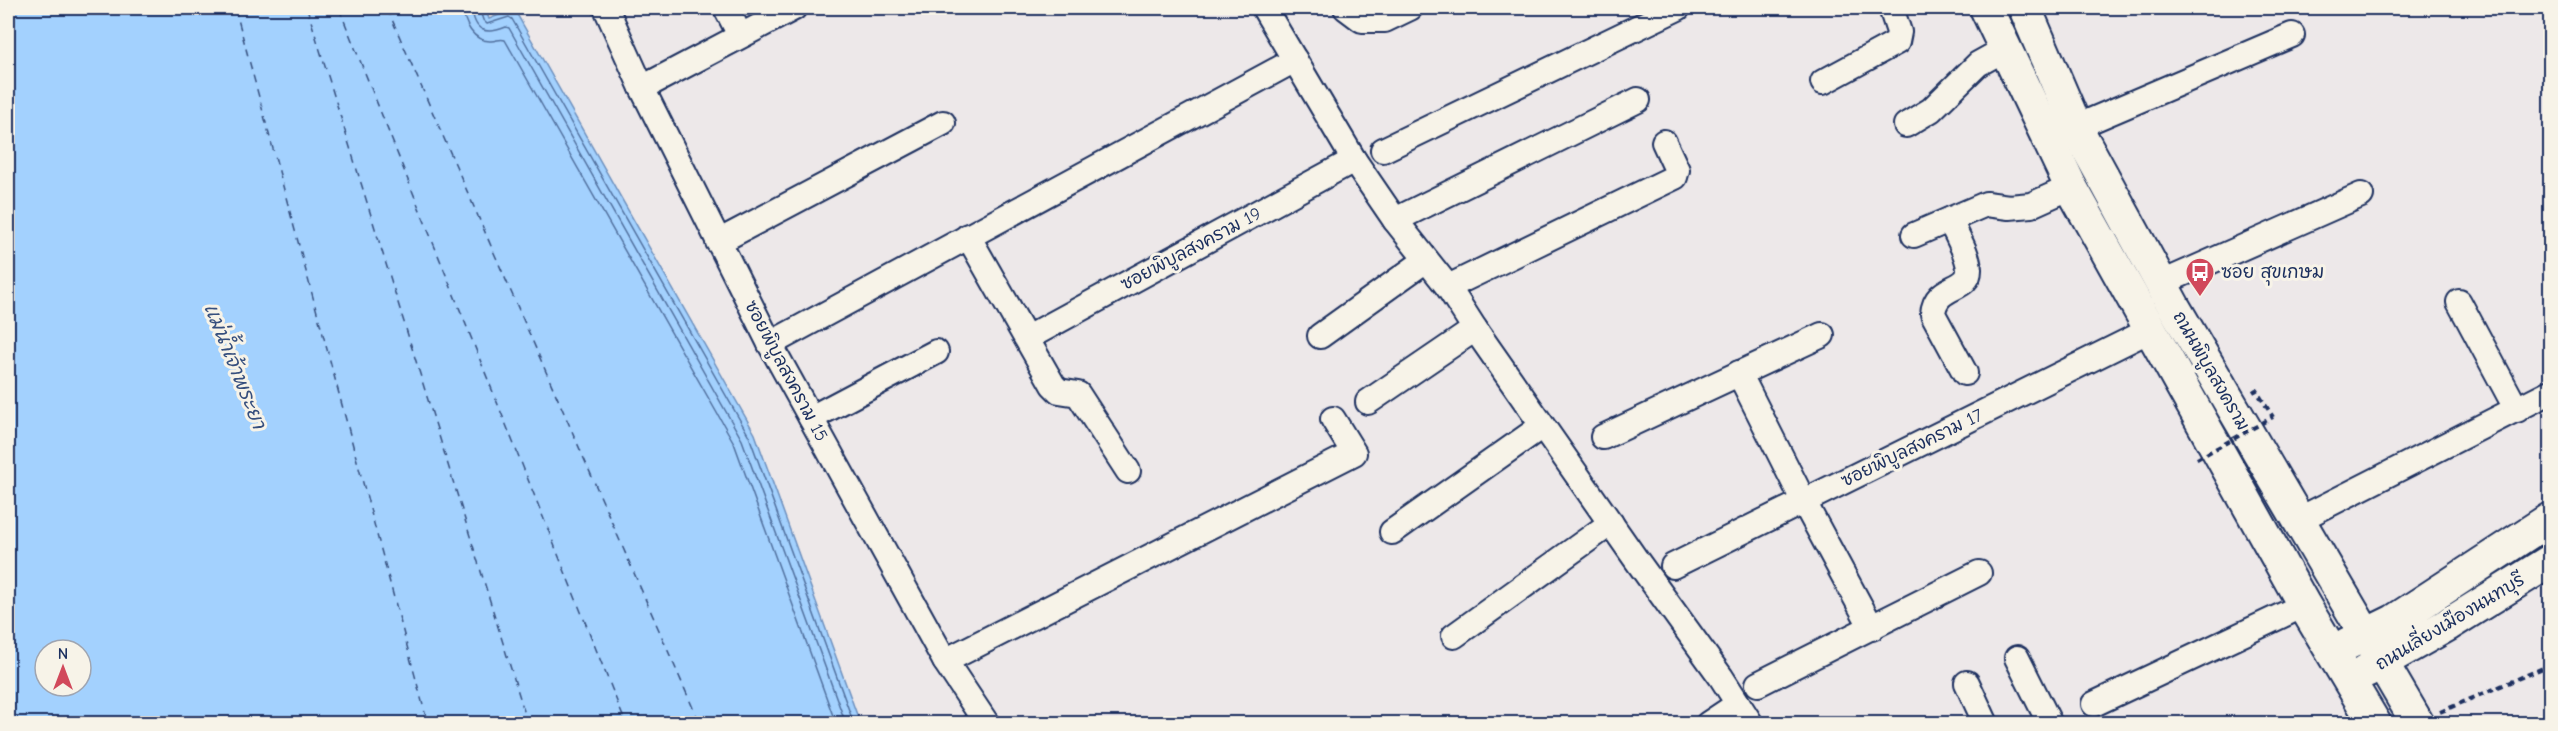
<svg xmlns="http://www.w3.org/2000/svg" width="2558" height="731" viewBox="0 0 2558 731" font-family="'Comic Neue','Playpen Sans Thai',sans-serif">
	<rect width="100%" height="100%" fill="#ede8e9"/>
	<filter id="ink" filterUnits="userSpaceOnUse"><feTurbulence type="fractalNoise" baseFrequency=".0167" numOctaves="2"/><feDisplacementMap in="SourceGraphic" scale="12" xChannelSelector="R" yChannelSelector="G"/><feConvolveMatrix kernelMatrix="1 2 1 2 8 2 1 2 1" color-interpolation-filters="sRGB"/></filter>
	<g filter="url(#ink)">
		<path fill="#a3d1fe" stroke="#6d90be" stroke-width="1.5" fill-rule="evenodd" d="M8 8H485L489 19 514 9 755 434 860 723H8ZM45 650H81V686H45Z"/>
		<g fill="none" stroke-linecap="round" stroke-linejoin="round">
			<g stroke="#51709e" stroke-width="1.5">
				<path d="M463 8C464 23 473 42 491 41 497 41 500 38 505 40L734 443 836 724"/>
				<path d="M472 8C474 32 486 35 506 27L509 28 742 440 846 724"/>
				<path d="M479 8 483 20 487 24 509 17 512 19 749 436 854 724"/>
			</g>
			<g stroke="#364f7e" stroke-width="1.5" stroke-dasharray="8 6" stroke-linecap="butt">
				<path d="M235 8 428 724"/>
				<path d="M307 8 528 724"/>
				<path d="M339 8 626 724"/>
				<path d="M387 8 700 724"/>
			</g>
			<g stroke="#1b2f5e" stroke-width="28">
				<g id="minor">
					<path d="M606 8 642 88 770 344 945 661 987 724"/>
					<path d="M726 8 740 35"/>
					<path d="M1264 8 1354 160 1395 220 1448 287 1475 329 1635 558 1721 677 1751 724"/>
					<path d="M1346 8 1362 20H1385L1410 8"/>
					<path d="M1823 82 1897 42 1899 32 1891 8"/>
					<path d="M642 88 794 8"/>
					<path d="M1906 125 1931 110 1978 64 2005 49"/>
					<path d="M2076 127 2292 35"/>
					<path d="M1383 150 1678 8"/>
					<path d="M1395 220 1638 100"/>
					<path d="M1950 220C1956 235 1968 253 1969 269 1970 292 1935 283 1933 314L1965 373"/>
					<path d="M1914 235 1986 204 2009 207 2031 205 2071 187"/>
					<path d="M968 236 1053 385 1059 391 1078 394 1128 471"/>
					<path d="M718 242 943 123"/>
					<path d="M2162 283 2361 195"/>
					<path d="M1448 287 1675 177 1677 170 1664 142"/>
					<path d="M2459 302 2517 410"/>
					<path d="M1320 336 1426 260"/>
					<path d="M1027 338 1354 160"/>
					<path d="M770 344 1295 60"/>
					<path d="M1739 373 1804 502 1872 628"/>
					<path d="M1368 402 1475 329"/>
					<path d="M811 418 936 352"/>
					<path d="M1603 437 1822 335"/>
					<path d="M2298 520 2550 392"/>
					<path d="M1392 532 1542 426"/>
					<path d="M1673 566 2150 330"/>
					<path d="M1454 636 1611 523"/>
					<path d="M2017 658 2050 724"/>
					<path d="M945 661 1354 453 1333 419"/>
					<path d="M1967 683 1986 724"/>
					<path d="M1758 684 1979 573"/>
					<path d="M2094 704 2304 605"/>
					<path d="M1708 724 1738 704"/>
				</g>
			</g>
			<g stroke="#1b2f5e" stroke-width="36">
				<g id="major">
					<path d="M1986 8 2071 187 2304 605 2375 724"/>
					<path d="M2025 8 2076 127 2174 307 2418 724"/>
					<path d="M2347 644 2394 621 2550 519"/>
					<path d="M2366 671 2449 624 2550 561"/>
				</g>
			</g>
			<g stroke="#1b2f5e" stroke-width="4" stroke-dasharray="6 4.5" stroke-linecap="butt">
				<path d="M2253 392 2256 390 2273 417"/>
				<path d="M2440 712 2550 665"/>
			</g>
			<use href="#minor" stroke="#f7f3e8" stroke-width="24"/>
			<use href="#major" stroke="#f7f3e8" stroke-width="32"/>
			<path stroke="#1b2f5e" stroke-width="4" stroke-dasharray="6 4.5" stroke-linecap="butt" d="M2197 459 2273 417"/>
		</g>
	</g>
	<defs>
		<g id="bus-pin" transform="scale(1.5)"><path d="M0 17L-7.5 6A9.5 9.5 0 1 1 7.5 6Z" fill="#d1495b" stroke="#f7f3e8"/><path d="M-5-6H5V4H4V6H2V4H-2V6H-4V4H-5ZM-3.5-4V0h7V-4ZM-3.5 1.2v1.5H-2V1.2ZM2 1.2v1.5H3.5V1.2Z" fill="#fff"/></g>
	</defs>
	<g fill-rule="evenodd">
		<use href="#bus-pin" x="2200" y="272"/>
	</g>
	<g text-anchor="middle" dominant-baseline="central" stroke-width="6" stroke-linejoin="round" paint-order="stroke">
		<g font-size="18" fill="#1b2f5e" stroke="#f7f3e8">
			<text transform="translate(1191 249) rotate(-28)">ซอยพิบูลสงคราม 19</text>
			<text transform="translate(786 371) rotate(62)">ซอยพิบูลสงคราม 15</text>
			<text transform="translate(2211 371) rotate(60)">ถนนพิบูลสงคราม</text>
			<text transform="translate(1912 448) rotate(-26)">ซอยพิบูลสงคราม 17</text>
			<text transform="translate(2450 622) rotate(-31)">ถนนเลี่ยงเมืองนนทบุรี</text>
		</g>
		<g font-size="18" fill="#1b2f5e" stroke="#f7f3e8" text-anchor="start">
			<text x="2221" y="272">ซอย สุขเกษม</text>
		</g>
		<g font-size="20" font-style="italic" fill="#364f7e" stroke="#f7f3e8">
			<text transform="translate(235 366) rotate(68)">แม่น้ำเจ้าพระยา</text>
		</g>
	</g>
	<rect width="2558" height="731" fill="none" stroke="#f7f3e8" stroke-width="30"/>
	<rect x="15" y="15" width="2528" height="701" fill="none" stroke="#1b2f5e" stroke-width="2" filter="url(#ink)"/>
	<g transform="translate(63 668)"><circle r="28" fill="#f7f3e8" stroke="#9fa5b1" stroke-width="1.5"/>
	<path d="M0-4.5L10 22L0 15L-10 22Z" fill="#d1495b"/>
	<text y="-9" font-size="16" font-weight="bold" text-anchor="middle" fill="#1b2f5e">N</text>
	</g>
</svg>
